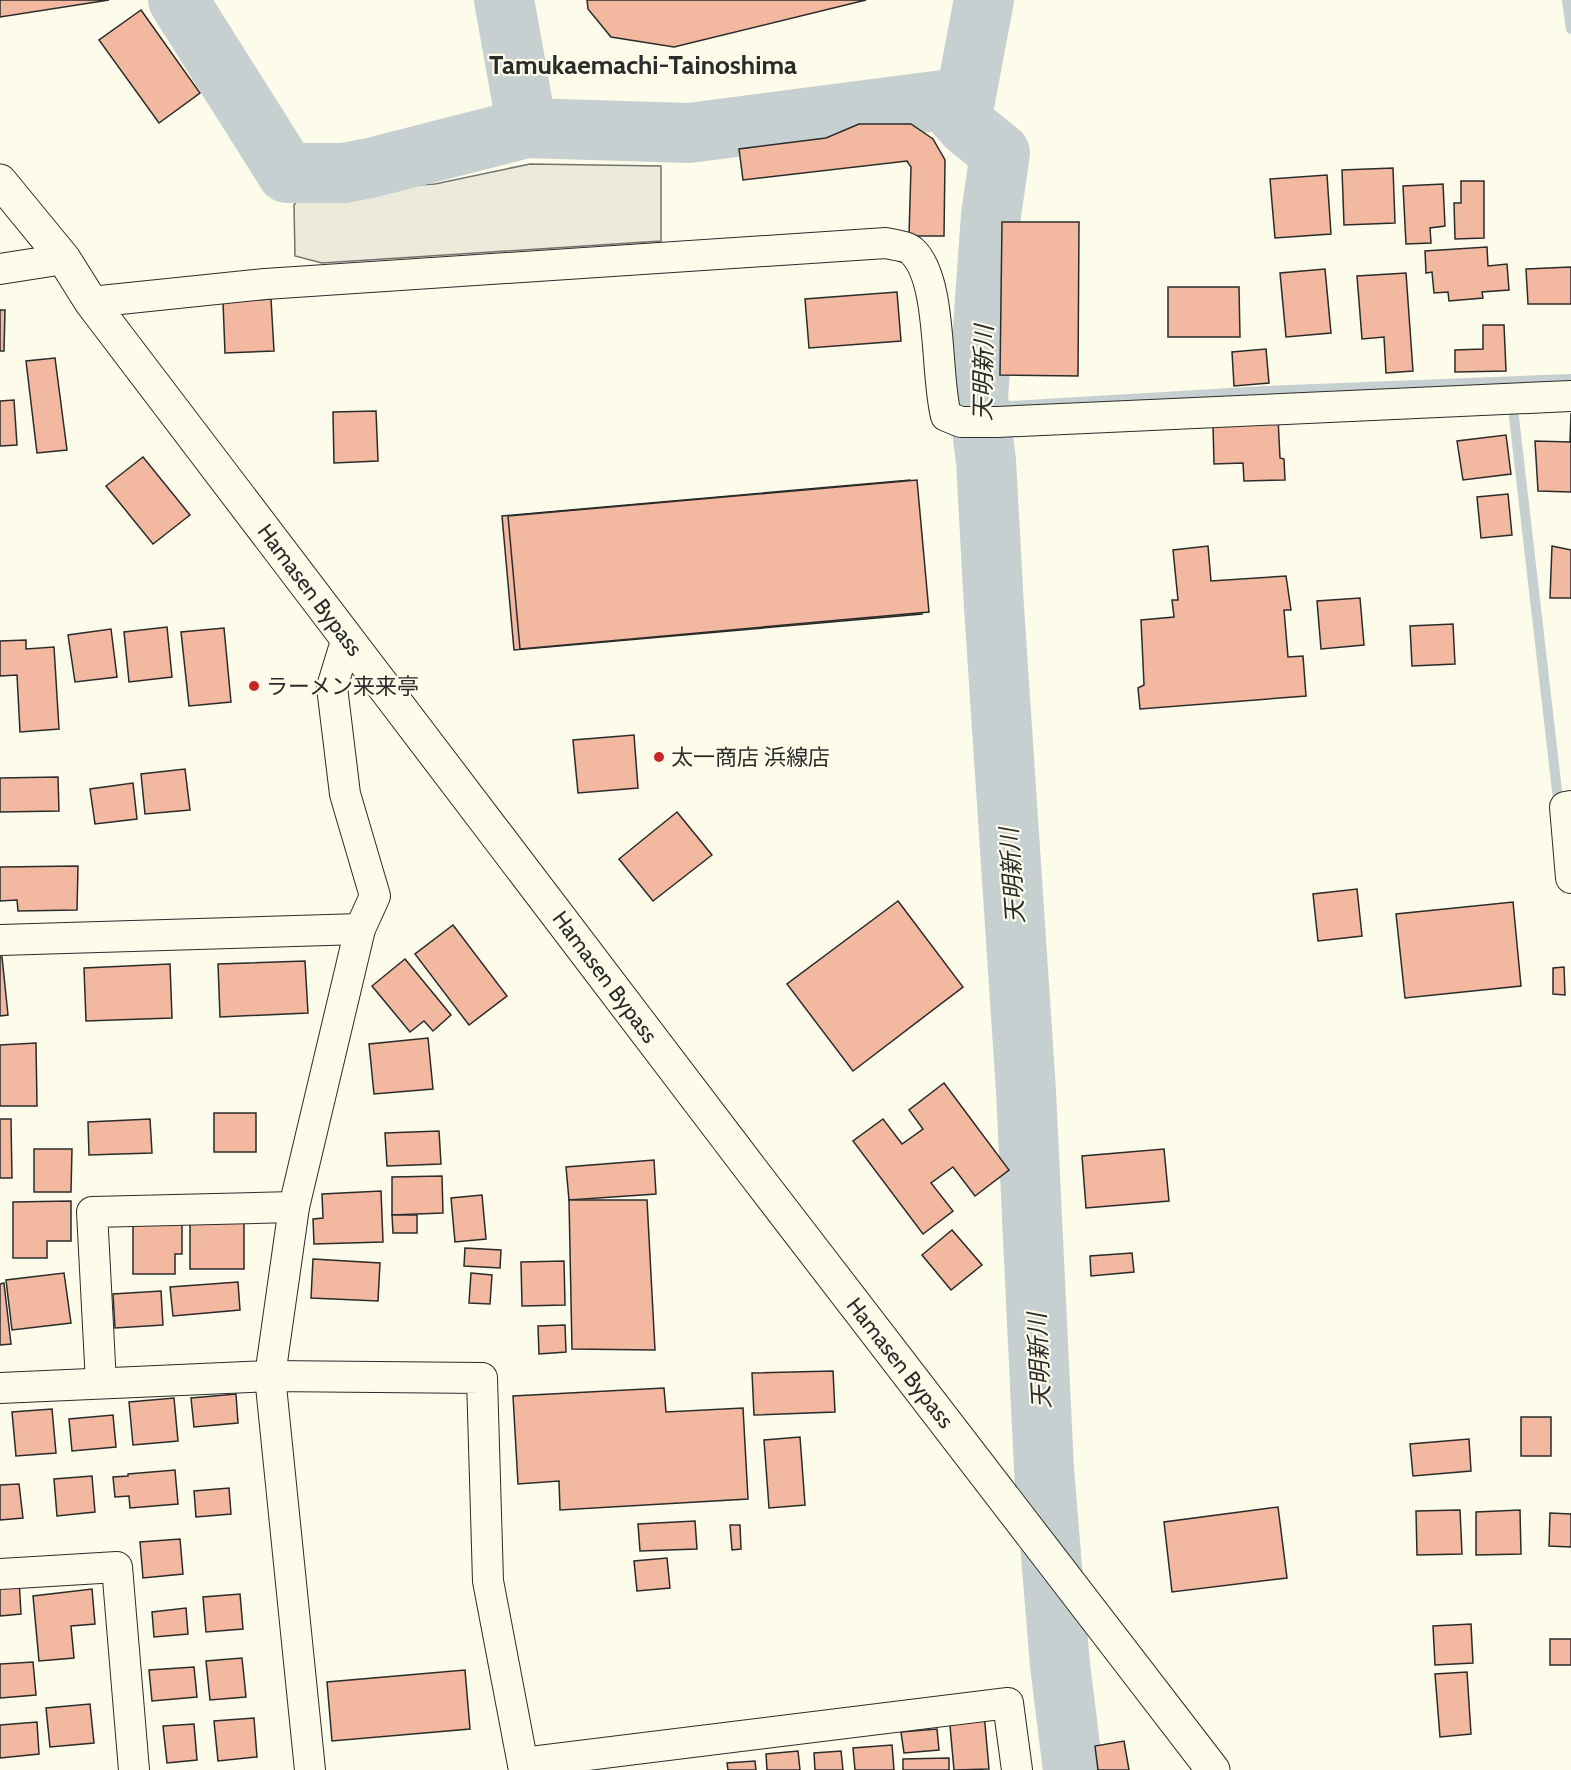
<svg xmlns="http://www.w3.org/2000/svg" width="1571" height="1770" viewBox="0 0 1571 1770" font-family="Cabin,'Noto Sans JP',sans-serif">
	<rect width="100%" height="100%" fill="#fdfbea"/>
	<path fill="#eceadb" stroke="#74746e" stroke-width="1.5" d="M530 164 661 166V241L322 263 295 256 294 205 305 191 435 184Z"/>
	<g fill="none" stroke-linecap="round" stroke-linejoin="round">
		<g stroke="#c7d0d0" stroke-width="10">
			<path d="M1567 0 1571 29"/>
			<path d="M978 398 1010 406 1264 391 1571 379"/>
			<path d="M1512 400 1559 808"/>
		</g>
		<g stroke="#c7d0d0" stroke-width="60">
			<path d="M178 0 287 173H344L370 168 527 128 689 133 943 100 967 126"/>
			<path d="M504 0 527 128"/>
			<path d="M984 0 963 111 967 126 1000 153 991 215 978 398 986 461 994 607 1026 1091 1044 1469 1060 1665 1073 1770"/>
		</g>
	</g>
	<g fill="#f2b8a0" stroke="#2b2b2b" stroke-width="1.5">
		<path d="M0 0H109L0 17Z"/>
		<path d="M587 0H866L674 47 611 37 588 9Z"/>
		<path d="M141 10 200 93 159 123 99 40Z"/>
		<path d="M859 124H911L933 139 945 160 944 236H909L911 167 907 161 743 180 739 149 826 138Z"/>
		<path d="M1393 168 1395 223 1344 225 1342 170Z"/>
		<path d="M1327 175 1331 234 1275 238 1270 179Z"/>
		<path d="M1461 181H1484V238L1455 239 1454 203H1461Z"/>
		<path d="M1443 184 1445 226 1430 228 1431 243 1406 244 1403 186Z"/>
		<path d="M1002 222H1079L1078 376 1000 375Z"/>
		<path d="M1487 247 1488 266 1507 264 1509 290 1482 292 1483 298 1449 301 1448 292 1434 293 1432 272 1426 273 1425 251Z"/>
		<path d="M1571 267V304H1528L1526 269Z"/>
		<path d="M1325 269 1331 333 1286 337 1280 273Z"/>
		<path d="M1406 273 1413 371 1386 373 1384 337 1362 339 1357 276Z"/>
		<path d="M1168 287H1239L1240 337H1168Z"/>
		<path d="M897 292 901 341 809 348 805 299Z"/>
		<path d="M271 299 274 351 225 353 223 302Z"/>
		<path d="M0 310H5L4 351H0Z"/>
		<path d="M1483 325H1504L1506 371 1455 372V350L1483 349Z"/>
		<path d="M1266 349 1269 383 1234 386 1232 352Z"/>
		<path d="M55 358 67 450 37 453 26 361Z"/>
		<path d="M14 400 17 445 0 446V401Z"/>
		<path d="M376 411 378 461 334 463 333 412Z"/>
		<path d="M1571 413V492L1538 491 1535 441 1570 442Z"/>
		<path d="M1278 418 1280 458 1284 459 1285 480 1244 481 1243 463 1214 464 1213 425Z"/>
		<path d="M1506 435 1511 474 1463 480 1457 441Z"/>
		<path d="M143 457 190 515 153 544 106 486Z"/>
		<path d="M910 480 922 614 514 650 502 516Z"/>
		<path d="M917 480 929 612 520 649 508 516Z"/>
		<path d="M1508 494 1512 535 1481 538 1477 497Z"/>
		<path d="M1208 546 1211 581 1286 576 1291 610H1284L1288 657 1303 656 1306 696 1140 709 1138 688 1144 685 1141 620 1174 617 1172 600H1178L1173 550Z"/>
		<path d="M1552 546 1571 550V598H1550Z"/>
		<path d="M1360 598 1364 645 1321 649 1317 601Z"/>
		<path d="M1453 624 1455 664 1412 666 1410 626Z"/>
		<path d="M167 627 172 677 129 682 124 632Z"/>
		<path d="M224 628 231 702 189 706 181 632Z"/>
		<path d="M111 629 117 677 75 682 68 635Z"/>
		<path d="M26 640V649L54 647 59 729 20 732 17 675 0 676V641Z"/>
		<path d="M634 735 638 788 578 793 573 740Z"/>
		<path d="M185 769 190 810 145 814 141 774Z"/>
		<path d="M58 777 59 811 0 812V778Z"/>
		<path d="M133 783 137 819 95 824 90 789Z"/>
		<path d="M677 812 712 855 653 901 619 859Z"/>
		<path d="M78 866 77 910 18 911 17 900 0 901V867Z"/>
		<path d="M1357 889 1362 936 1318 941 1313 894Z"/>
		<path d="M898 901 963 987 853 1071 787 984Z"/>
		<path d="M1513 902 1521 986 1405 998 1396 914Z"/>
		<path d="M453 925 507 996 469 1025 415 954Z"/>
		<path d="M0 957H2L8 1015 0 1016Z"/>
		<path d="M405 959 451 1015 433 1031 424 1021 410 1032 372 986Z"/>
		<path d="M305 961 308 1013 220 1017 218 964Z"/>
		<path d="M170 964 172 1018 86 1021 84 968Z"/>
		<path d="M1564 967 1565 995 1553 994V968Z"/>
		<path d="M428 1038 433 1089 374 1094 369 1044Z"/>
		<path d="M36 1043 37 1106H0V1045Z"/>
		<path d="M944 1083 1009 1170 975 1196 953 1167 931 1183 953 1211 923 1234 853 1141 883 1119 902 1144 923 1129 909 1110Z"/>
		<rect x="214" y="1113" width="42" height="39"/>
		<path d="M0 1119H11L12 1178H0Z"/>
		<path d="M150 1119 152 1153 89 1155 88 1122Z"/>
		<path d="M439 1131 441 1164 387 1166 385 1133Z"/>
		<path d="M34 1149H72L71 1192H34Z"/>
		<path d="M1164 1149 1169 1201 1086 1208 1082 1156Z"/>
		<path d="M654 1160 656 1194 569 1200 566 1167Z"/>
		<path d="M442 1176 443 1213 392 1215V1177Z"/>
		<path d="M381 1191 383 1242 314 1244 313 1219 323 1218 322 1194Z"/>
		<path d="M482 1195 486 1239 455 1242 451 1198Z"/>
		<path d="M569 1200H647L655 1350 572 1349Z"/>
		<path d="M71 1201V1241H47V1258H13V1202Z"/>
		<path d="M392 1215H417V1233H393Z"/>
		<path d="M133 1222H182V1254H175V1274H133Z"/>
		<rect x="190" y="1222" width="54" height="47"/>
		<path d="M952 1230 982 1265 951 1290 922 1255Z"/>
		<path d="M465 1248 501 1250 500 1268 464 1266Z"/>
		<path d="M1132 1253 1134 1272 1091 1276 1090 1256Z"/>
		<path d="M313 1259 380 1263 378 1301 311 1298Z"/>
		<path d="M564 1261 565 1305 522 1306 521 1262Z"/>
		<path d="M64 1273 71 1323 12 1330 6 1280Z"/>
		<path d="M471 1273 492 1275 490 1304 469 1303Z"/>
		<path d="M238 1282 240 1310 173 1316 170 1287Z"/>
		<path d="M4 1283 11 1344 0 1345V1284Z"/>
		<path d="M161 1291 163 1325 115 1328 113 1294Z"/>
		<path d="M565 1325 566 1352 539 1354 538 1326Z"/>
		<path d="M833 1371 835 1412 754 1415 752 1373Z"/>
		<path d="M664 1388 666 1412 743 1408 748 1499 560 1510 559 1481 518 1484 513 1396Z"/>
		<path d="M236 1394 238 1423 194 1427 191 1398Z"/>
		<path d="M174 1398 178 1441 133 1445 129 1402Z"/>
		<path d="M52 1409 56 1453 16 1456 12 1412Z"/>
		<path d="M113 1415 116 1447 72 1451 69 1419Z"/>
		<rect x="1521" y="1417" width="30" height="39"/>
		<path d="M800 1437 805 1505 769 1508 764 1440Z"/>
		<path d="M1469 1439 1471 1471 1413 1476 1410 1444Z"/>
		<path d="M175 1470 178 1504 130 1508 129 1496 115 1497 113 1477 128 1476V1474Z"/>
		<path d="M92 1476 95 1512 57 1516 54 1479Z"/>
		<path d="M19 1484 23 1518 0 1520V1485Z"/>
		<path d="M229 1488 231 1514 196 1517 194 1491Z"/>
		<path d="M1278 1507 1287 1578 1172 1592 1164 1522Z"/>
		<path d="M1460 1510 1462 1554 1417 1555 1416 1511Z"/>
		<path d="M1520 1510 1521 1554 1476 1555V1512Z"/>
		<path d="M1550 1513 1571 1514V1547L1549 1546Z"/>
		<path d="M695 1521 697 1549 640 1551 638 1524Z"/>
		<path d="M730 1525H740L741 1549 732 1550Z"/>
		<path d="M180 1539 183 1574 143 1578 140 1542Z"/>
		<path d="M667 1558 670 1588 637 1591 634 1561Z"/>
		<path d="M19 1579 21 1614 0 1616V1580Z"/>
		<path d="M92 1589 95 1624 71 1626 74 1658 39 1661 33 1596Z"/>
		<path d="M240 1594 243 1629 206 1632 203 1597Z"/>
		<path d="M186 1608 188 1634 154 1637 152 1612Z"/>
		<path d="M1471 1624 1473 1663 1435 1665 1433 1626Z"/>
		<rect x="1550" y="1639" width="21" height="26"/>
		<path d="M242 1658 246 1697 210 1700 206 1661Z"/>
		<path d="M33 1662 36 1695 0 1698V1664Z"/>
		<path d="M194 1667 197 1697 152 1701 149 1670Z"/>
		<path d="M465 1670 470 1729 332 1741 327 1682Z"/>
		<path d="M1467 1672 1471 1734 1440 1737 1435 1674Z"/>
		<path d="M90 1704 94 1743 50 1747 46 1708Z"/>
		<path d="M984 1713 989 1769 954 1770 949 1715Z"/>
		<path d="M254 1718 257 1757 218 1761 214 1721Z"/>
		<path d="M37 1722 39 1754 0 1758V1725Z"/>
		<path d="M194 1724 197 1760 167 1763 163 1726Z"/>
		<path d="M937 1729 939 1750 904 1753 901 1732Z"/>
		<path d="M1124 1741 1129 1770H1098L1095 1746Z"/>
		<path d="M892 1745 894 1770H855L853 1748Z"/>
		<path d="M798 1751 800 1770H767L766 1754Z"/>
		<path d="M841 1751 843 1770H815L814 1753Z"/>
		<path d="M949 1758V1770H903V1759Z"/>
		<path d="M755 1761 756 1770H728L727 1763Z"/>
	</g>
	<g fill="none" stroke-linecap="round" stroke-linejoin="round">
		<g stroke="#2b2b2b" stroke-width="32">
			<g id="minor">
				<path d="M0 269 64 259"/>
				<path d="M91 302 265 284 886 243C894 245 907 246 912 251 943 279 935 374 946 416L961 422H997L1571 396"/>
				<path d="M1571 806 1565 807 1571 878"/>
				<path d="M0 940 360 929"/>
				<path d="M101 1383 92 1212 294 1207"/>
				<path d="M0 1388 270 1376 482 1378 488 1581 524 1770"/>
				<path d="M0 1574 117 1567 134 1770"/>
				<path d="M523 1763 1008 1703 1017 1770"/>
				<path d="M310 1770 270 1376 294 1207 360 929 375 896 345 794 332 687 347 638"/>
			</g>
		</g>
		<g stroke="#2b2b2b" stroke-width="35">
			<path id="trunk" d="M0 181 64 259 91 302 753 1172 1213 1770"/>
		</g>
		<use href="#minor" stroke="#fdfbea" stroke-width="30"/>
		<use href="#trunk" stroke="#fdfbea" stroke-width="33"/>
	</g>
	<g fill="#c62828" stroke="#fdfbea" stroke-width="2">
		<circle cx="254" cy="686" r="6"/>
		<circle cx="659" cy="757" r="6"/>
	</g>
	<g text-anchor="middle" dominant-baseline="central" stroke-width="4.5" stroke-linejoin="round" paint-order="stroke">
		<g font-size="22" fill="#2b2b2b" stroke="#fdfbea">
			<text transform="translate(310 590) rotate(53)">Hamasen Bypass</text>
			<text transform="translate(605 977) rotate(53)">Hamasen Bypass</text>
			<text transform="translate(900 1363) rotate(52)">Hamasen Bypass</text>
		</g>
		<g font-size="22" fill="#2b2b2b" stroke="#fdfbea" text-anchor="start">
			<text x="266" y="686">ラーメン来来亭</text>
			<text x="671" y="757">太一商店 浜線店</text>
		</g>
		<g font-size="24" font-style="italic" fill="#2b2b2b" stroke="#fdfbea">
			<text transform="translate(983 373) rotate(-89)">天明新川</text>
			<text transform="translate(1012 876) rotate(-94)">天明新川</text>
			<text transform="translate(1039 1361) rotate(-93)">天明新川</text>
		</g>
		<g font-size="26" font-weight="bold" fill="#2b2b2b" stroke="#fdfbea">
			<text x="643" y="65">Tamukaemachi-Tainoshima</text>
		</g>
	</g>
</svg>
